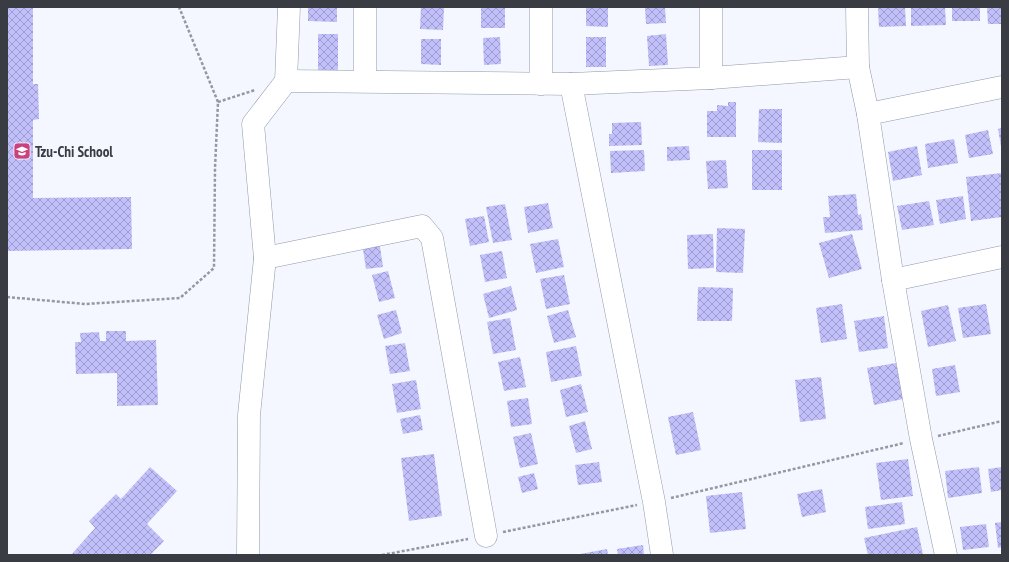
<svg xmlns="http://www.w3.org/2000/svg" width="1009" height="562" viewBox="0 0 1009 562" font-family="'PT Sans Narrow',sans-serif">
	<defs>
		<pattern id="building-cross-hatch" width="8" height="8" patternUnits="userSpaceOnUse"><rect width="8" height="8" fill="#c1c0fb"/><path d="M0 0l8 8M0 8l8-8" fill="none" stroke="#9e9dcd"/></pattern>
	</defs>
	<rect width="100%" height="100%" fill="#f4f7ff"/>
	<g fill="url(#building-cross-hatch)">
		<path d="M7 7H33V84H38L39 119 33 120V198L131 197 132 249 7 251Z"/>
		<path d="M308 7H337V22L308 21Z"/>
		<path d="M421 7H444L443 30 420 29Z"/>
		<rect x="481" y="7" width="24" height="21"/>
		<path d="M586 7H608V27L586 26Z"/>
		<path d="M645 7H665L666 23 646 24Z"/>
		<path d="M878 7H905L906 26 879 27Z"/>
		<path d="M911 7H945L946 25 911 26Z"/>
		<rect x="952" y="7" width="28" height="14"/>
		<path d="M987 7H1002V24H988Z"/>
		<rect x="318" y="34" width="20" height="36"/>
		<path d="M666 34 668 65 649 66 647 36Z"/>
		<path d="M500 37 501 64 484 65 483 38Z"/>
		<rect x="586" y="37" width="20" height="30"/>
		<path d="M421 39H441V65L421 64Z"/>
		<path d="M728 102H736V137H707V111H717V105L728 106Z"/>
		<path d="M759 109H782V143L758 142Z"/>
		<path d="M641 122 642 145 609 146V134H612V123Z"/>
		<path d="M1002 128V146H1001L998 129Z"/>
		<path d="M988 130 993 154 969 158 965 135Z"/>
		<path d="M954 139 958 163 928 168 925 144Z"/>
		<path d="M689 146 690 160 667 161V147Z"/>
		<path d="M917 146 922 175 893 181 888 152Z"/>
		<path d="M644 150 645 171 611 173 610 151Z"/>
		<rect x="752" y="150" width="30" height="40"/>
		<path d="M726 160 728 188 708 189 706 161Z"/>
		<path d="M1002 173V217L971 221 966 177Z"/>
		<path d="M856 194 858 215 861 214 863 230 825 233 823 217H830L828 196Z"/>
		<path d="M963 196 966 219 940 224 936 200Z"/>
		<path d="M929 201 934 225 902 230 897 206Z"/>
		<path d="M548 203 553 228 528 233 524 207Z"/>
		<path d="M505 204 512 240 493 243 486 207Z"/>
		<path d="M484 216 489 242 470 246 465 219Z"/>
		<path d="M717 228 745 229 743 273 716 272Z"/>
		<path d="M713 234 714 268 688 269 687 235Z"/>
		<path d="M852 234 862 269 829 278 819 243Z"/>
		<path d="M558 239 564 267 536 273 530 244Z"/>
		<path d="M379 240 383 267 366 269 362 242Z"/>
		<path d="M502 251 507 278 485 282 480 255Z"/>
		<path d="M388 271 395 298 379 302 372 275Z"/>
		<path d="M564 275 570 304 546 309 540 279Z"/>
		<path d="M511 286 517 310 489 318 483 294Z"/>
		<path d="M698 287 733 288 732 321H697Z"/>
		<path d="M842 304 847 339 821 343 816 308Z"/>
		<path d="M986 304 991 334 963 338 958 308Z"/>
		<path d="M948 305 956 341 928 347 921 311Z"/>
		<path d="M396 310 402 333 384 339 377 315Z"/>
		<path d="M568 310 576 337 554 343 547 316Z"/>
		<path d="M884 316 888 348 859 352 854 321Z"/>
		<path d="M510 318 516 350 493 354 487 322Z"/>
		<path d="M106 331H126V341L156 340 158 405 117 406V373L76 374 75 342H81L80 333 99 332 100 341H106Z"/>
		<path d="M405 343 410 371 390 374 385 346Z"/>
		<path d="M576 346 582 376 551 382 546 352Z"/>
		<path d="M520 357 526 387 504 391 498 362Z"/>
		<path d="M896 363 903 399 874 405 867 368Z"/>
		<path d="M955 365 960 392 936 396 932 369Z"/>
		<path d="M821 377 826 419 800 422 795 380Z"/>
		<path d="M416 380 421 409 397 413 392 384Z"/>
		<path d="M581 384 588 412 566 417 560 390Z"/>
		<path d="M528 398 532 424 511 427 507 401Z"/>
		<path d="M693 412 701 450 676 455 668 417Z"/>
		<path d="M420 415 423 430 403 434 400 419Z"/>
		<path d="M585 421 592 449 576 453 569 426Z"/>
		<path d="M531 433 538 464 520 468 513 437Z"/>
		<path d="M434 454 442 516 409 521 401 458Z"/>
		<path d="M908 459 913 496 881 500 876 463Z"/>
		<path d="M599 462 602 482 578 485 575 465Z"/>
		<path d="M150 467 177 491 147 524 164 541 150 555H123L121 553 120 555H71L95 528 89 521 116 494 121 499Z"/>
		<path d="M979 467 982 493 948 498 945 471Z"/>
		<path d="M1002 467V490L991 492 988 469Z"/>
		<path d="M534 473 538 489 522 493 518 477Z"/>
		<path d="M822 489 826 512 802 517 797 494Z"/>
		<path d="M742 492 746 529 710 533 706 496Z"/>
		<path d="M902 502 905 524 868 529 865 507Z"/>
		<path d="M1002 522V547L998 548 995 523Z"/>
		<path d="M986 524 989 547 963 550 960 527Z"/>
		<path d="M917 527 923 554 918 555H868L864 538Z"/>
		<path d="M643 545 644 555H618L617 549Z"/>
		<path d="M607 549 608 555H580V554Z"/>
	</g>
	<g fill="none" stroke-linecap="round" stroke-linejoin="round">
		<g stroke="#9199aa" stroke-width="23">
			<g id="minor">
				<path d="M711 7V78"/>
				<path d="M857 7 858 67 868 114 893 280 921 439 946 555"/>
				<path d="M286 81 571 84 711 78 858 67"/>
				<path d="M365 81V7"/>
				<path d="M541 84V7"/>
				<path d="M571 84 654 502 662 555"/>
				<path d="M868 114 1002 87"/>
				<path d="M265 258 422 226 432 238 486 536"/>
				<path d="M893 280 1002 257"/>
				<path d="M248 555 249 415 265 258 253 124 286 81 289 7"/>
			</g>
		</g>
		<g stroke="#9598a0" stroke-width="2.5" stroke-dasharray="3 2" stroke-linecap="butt">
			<path d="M218 102 255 90"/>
			<path d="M7 297 85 304 180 298 214 268 215 168 218 102 179 7"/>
			<path d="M938 436 1002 421"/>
			<path d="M671 498 904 443"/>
			<path d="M503 532 637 505"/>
			<path d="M163 554V555"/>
			<path d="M382 555 468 539"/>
		</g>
		<use href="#minor" stroke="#fff" stroke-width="22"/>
	</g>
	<defs>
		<g id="school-square" transform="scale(0.9)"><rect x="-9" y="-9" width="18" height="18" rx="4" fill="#ca417d" stroke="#f4f7ff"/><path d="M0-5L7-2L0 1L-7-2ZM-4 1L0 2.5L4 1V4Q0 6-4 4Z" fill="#fff"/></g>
	</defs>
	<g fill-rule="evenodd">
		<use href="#school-square" x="22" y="151"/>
	</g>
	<g text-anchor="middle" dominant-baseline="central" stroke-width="3" stroke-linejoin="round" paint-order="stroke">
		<g font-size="15" font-weight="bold" fill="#393c43" stroke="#f4f7ff" text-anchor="start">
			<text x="35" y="151">Tzu-Chi School</text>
		</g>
	</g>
	<rect width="1009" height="562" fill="none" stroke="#393c43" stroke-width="16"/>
</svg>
